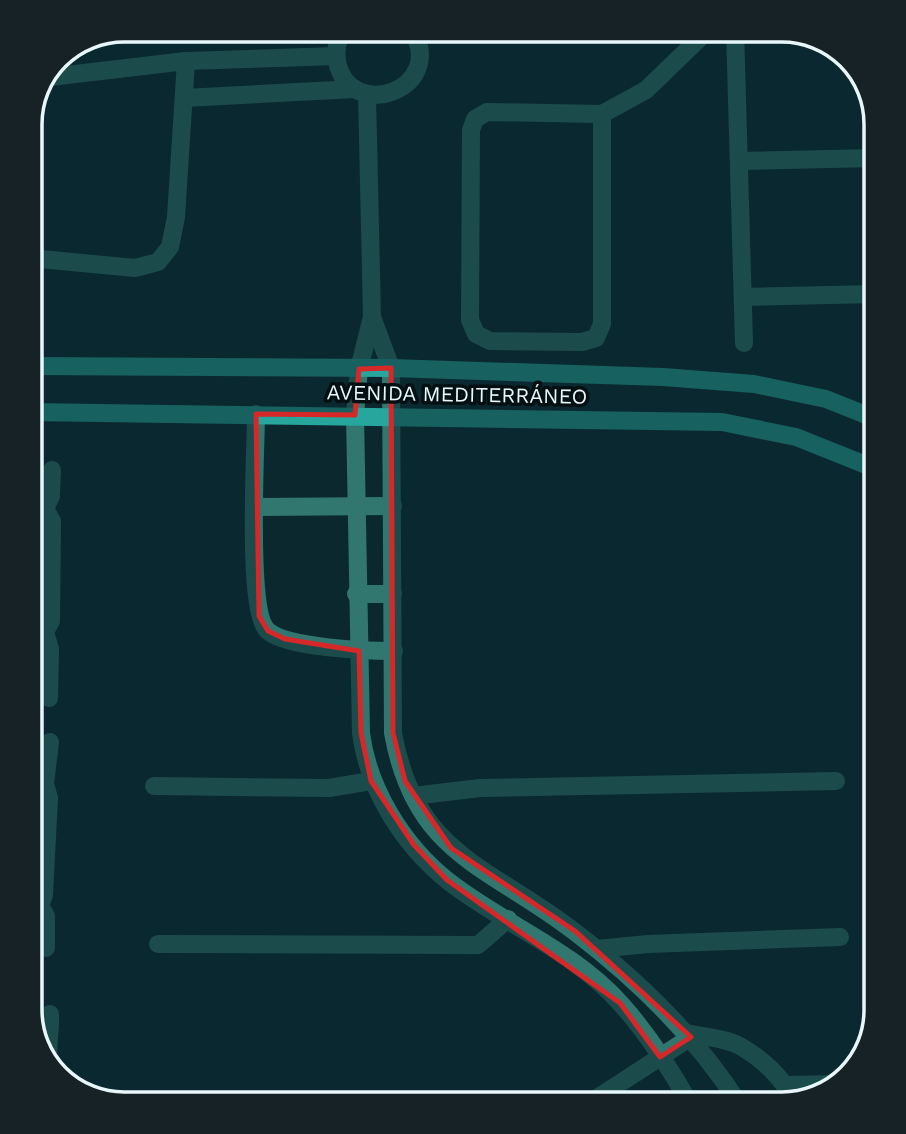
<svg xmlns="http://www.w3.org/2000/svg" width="906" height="1134" viewBox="0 0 906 1134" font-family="'Work Sans',sans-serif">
	<rect width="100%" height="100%" fill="#0b282f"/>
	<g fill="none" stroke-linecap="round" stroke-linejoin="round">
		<g stroke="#317770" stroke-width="18">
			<path d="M344 30C337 40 335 50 337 61 349 124 448 90 412 30"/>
			<path d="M735 30 744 343"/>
			<path d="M414 32 443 30"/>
			<path d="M50 77 186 61 336 56"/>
			<path d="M367 94 372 317 359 369 355 415 361 733C368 789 403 845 448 881 503 924 573 950 621 1004 647 1033 671 1070 690 1104"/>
			<path d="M184 98 355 89"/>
			<path d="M602 114V324L596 338 582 342 490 341 476 334 470 320 471 130 475 119 487 112 602 114 646 90 708 30"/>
			<path d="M740 161 876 158"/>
			<path d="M30 258 135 268 158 262 170 247 176 217 186 61"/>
			<path d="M743 297 876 294"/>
			<path d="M372 317 391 368 393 733C415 856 490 866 575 932 639 981 696 1036 739 1104"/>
			<path d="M256 414C256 449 246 613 268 631 287 648 368 651 394 651"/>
			<path d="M255 507 393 506"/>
			<path d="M45 509 51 496 52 470"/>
			<path d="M356 594H393"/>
			<path d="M45 632 50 649 49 698"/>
			<path d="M30 639 45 632 51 621 52 521 45 509 30 505"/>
			<path d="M45 784 50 742"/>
			<path d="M154 786 329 788 371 781"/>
			<path d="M413 796 480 788 836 781"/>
			<path d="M40 906 46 916V948"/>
			<path d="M30 912 40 906 44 895 49 798 45 784 30 778"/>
			<path d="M158 944 478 945 508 919"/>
			<path d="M597 949 648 944 840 937"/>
			<path d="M687 1033C703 1037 726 1038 740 1046 761 1058 785 1079 793 1101"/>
			<path d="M49 1066C46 1050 51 1032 50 1014"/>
			<path d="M785 1085 838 1084"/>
			<path d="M164 1101 591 1102 691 1037"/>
		</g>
		<g stroke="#26a69c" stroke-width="18">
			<path d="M30 366 391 368 663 377 754 384 826 399 876 419"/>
			<path d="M30 412 722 422 796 437 876 469"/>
		</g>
	</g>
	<path d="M0 0H906V1134H0ZM391 368 393 733 405 781 451 848 575 931 691 1037 660 1057 620 1003 447 880 414 845 371 781 361 733 359 651 285 639 268 631 259 616 256 414 355 415 359 369Z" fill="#0b282f" fill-opacity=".55" fill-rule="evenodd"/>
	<path fill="none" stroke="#d62828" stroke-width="5" stroke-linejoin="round" d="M391 368 393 733 405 781 451 848 575 931 691 1037 660 1057 620 1003 447 880 414 845 371 781 361 733 359 651 285 639 268 631 259 616 256 414 355 415 359 369Z"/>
	<g text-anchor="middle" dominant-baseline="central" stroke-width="7" stroke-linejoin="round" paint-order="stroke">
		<g font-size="21" fill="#e7f7fb" stroke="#040f12">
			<text transform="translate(457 394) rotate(1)">AVENIDA MEDITERRÁNEO</text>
		</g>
	</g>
	<path d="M0 0H906V1134H0ZM124 42H782A82 82 0 0 1 864 124V1010A82 82 0 0 1 782 1092H124A82 82 0 0 1 42 1010V124A82 82 0 0 1 124 42Z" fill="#162225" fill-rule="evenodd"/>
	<path fill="none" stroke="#e7f7fb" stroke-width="3.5" d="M124 42H782A82 82 0 0 1 864 124V1010A82 82 0 0 1 782 1092H124A82 82 0 0 1 42 1010V124A82 82 0 0 1 124 42Z"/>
</svg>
